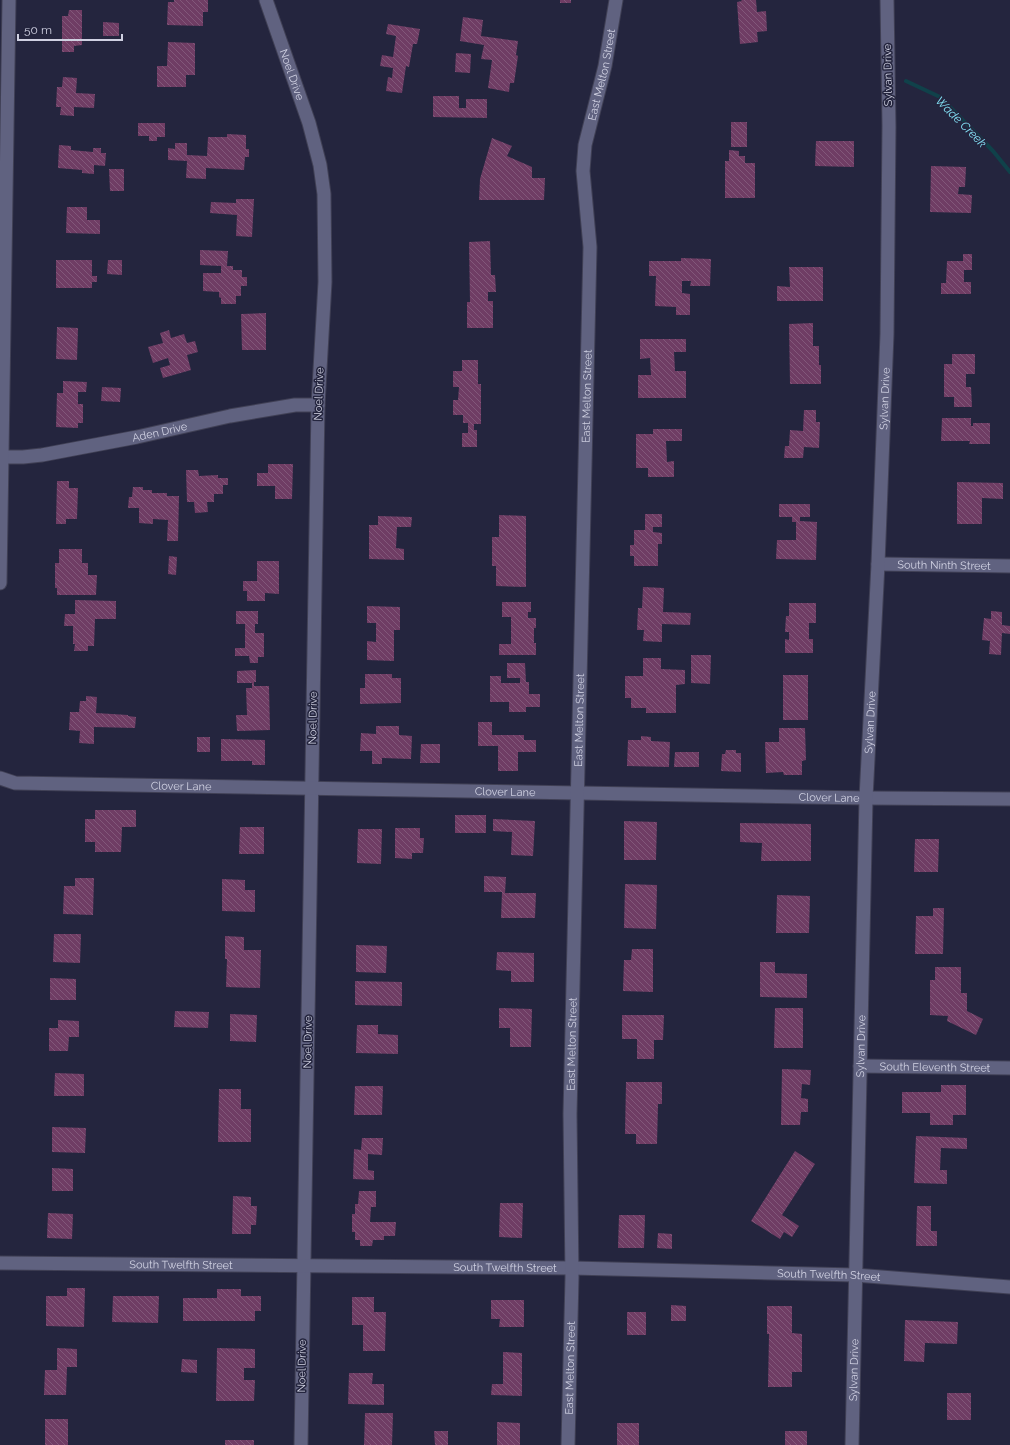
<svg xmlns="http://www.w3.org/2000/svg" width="1010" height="1445" viewBox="0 0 1010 1445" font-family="Raleway,sans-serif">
	<defs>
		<pattern id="building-back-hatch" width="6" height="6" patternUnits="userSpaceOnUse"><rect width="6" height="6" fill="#6f3d64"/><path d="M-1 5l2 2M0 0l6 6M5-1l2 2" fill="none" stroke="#82587a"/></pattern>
	</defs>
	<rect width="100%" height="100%" fill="#24253e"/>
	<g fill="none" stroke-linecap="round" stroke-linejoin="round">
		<path stroke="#10414a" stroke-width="4" d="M906 81 940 97 993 151 1010 172"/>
	</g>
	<g fill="url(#building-back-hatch)">
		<path d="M174 0H208V12H203V26L167 25 168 2H174Z"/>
		<rect x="560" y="0" width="11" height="3"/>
		<path d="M741 0H756L757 12 766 11 767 31 757 32 758 42 740 44 737 2 742 1Z"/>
		<path d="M69 10H82V45L74 46V52H62V16H68Z"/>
		<path d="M463 17 483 20 481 36 518 41 516 55 518 56 514 83H510L509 92 488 88 492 60 481 59 484 45 460 41Z"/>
		<path d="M103 22 119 23V36H103Z"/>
		<path d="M388 24 420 29 417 44H413L409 67 406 66 402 93 386 91 388 77 392 78 393 68 380 66 382 55 393 57 396 36 386 34Z"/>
		<path d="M168 42 195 43V75H186V87H157V66H167Z"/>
		<path d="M456 53 471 54 470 73 455 72Z"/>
		<path d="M63 77 77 78 76 93 95 94 94 108 74 107V116L60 115 61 107H56L57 87H62Z"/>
		<path d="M433 96H459V108H466V99H487V118L433 117Z"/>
		<rect x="731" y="122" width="16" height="25"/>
		<path d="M138 123H165V137H157V141H149V136H138Z"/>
		<path d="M227 134 246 135V149H249V157H245L244 170 206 168V179L186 178 187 161 168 160V148L175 149V143H187V155L207 156 208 137H227Z"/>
		<path d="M492 138 512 146 507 156 532 167V178H545L544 200H479L480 179Z"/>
		<path d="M816 141H854V167L815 166Z"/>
		<path d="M59 145 71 146V150L93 152V148H101V153H106L105 166 94 165V174L82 173V170L58 168Z"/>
		<path d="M729 150 739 151V156H745V163H755V198H725V161H729Z"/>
		<path d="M931 166 966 167 965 187H959L958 194 972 195 971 213 930 212Z"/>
		<path d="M109 169H124V191H110Z"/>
		<path d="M236 199H254L252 237 236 236 237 215 210 213 211 202 236 203Z"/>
		<path d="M67 207H87V220H100V234L66 233Z"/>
		<path d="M490 241 491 275H495L496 292H488V301H493V328H467V302H470L469 242Z"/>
		<path d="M200 250 228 251 227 266H233V270H242V277H247V286H241V296H236V304H221V298L219 297V292L203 291V273H221V266L200 265Z"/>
		<path d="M963 254H972V270H964V282H971V294H941V283H946L947 261H963Z"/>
		<path d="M681 258 711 259 710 286H690L691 281H682V293L690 294V315H676V307L655 306 656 276H649V261H681Z"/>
		<path d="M56 260H92V276H97V282H92V288H56Z"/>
		<path d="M108 260H122V275L107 274Z"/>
		<path d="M789 267H823V301H777V286L790 287Z"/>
		<path d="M266 313V350H242L241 314Z"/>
		<path d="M813 323V346H819V365H821V384H790L789 324Z"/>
		<path d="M57 327 78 328 77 360 56 359Z"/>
		<path d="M169 330 171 338 184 334 187 343 195 341 198 352 187 355 191 370 163 378 160 368 170 365 168 358 153 363 148 347 163 343 160 333Z"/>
		<path d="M640 339H686V352H674L675 371H686V398H638V375H651L650 358 640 359Z"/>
		<path d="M952 354H975V374H966V387H971L972 407H954V397H944V364H952Z"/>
		<path d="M462 360H478V384H481V424H474V430H477V447H462V433H468V423H463V415H453V400H458L459 387H453V371H462Z"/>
		<path d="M63 381 87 382 86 392H78V404H83V423H78V428L56 427 57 393H63Z"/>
		<path d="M102 387 121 388 120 402 101 401Z"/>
		<path d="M804 410H816V422H820L819 448 804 447 803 458H784L785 446H789L790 430 803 431Z"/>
		<path d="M942 418H971V426H973V423H990V444H969L970 441H941Z"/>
		<path d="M653 429H682V441H666L667 462 674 461V477H648V468H636V434H653Z"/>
		<path d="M268 464H293L292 499H275V486H257V473H268Z"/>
		<path d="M186 470H198L199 476 218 475V478H228V485H223V494H214V502H207L208 512 195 513 194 502H187Z"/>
		<path d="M57 481H69V488H78L77 519H66V524H56Z"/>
		<path d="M957 482 1003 483V499L982 498V524H957Z"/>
		<path d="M133 487H143V490H152V493H167V496H179L178 541H167L168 520 153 519V524L139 523V508H128L129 497H132Z"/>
		<path d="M779 504H810V517H800V521L817 522 816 560 776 559 777 540H796V522H792V517H779Z"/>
		<path d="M645 514H662V527H653V532L662 533V544H658V566H634V556H630V545H634V530H645Z"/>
		<path d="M499 515 526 516V587L496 586V566H492V537H499Z"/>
		<path d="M378 516 412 517 411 527H397L396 548 404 549V560L369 559V525H378Z"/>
		<path d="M59 549H82V563H88V575H97L96 595H57V588H55V563H59Z"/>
		<path d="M169 556 177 557 176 575 168 574Z"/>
		<path d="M257 561H279V594L265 593V601H247V591H243V581H257Z"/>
		<path d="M643 587 664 588 663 612 691 613 690 625 662 624V642L643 641 644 630H637L638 608H642Z"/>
		<path d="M75 600 116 601V619H95L94 646H88V651H74L75 644H73V626H64L65 614H75Z"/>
		<path d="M502 602H531V612H528V618H536V628H534V643H536V655H499V644H511V617H502Z"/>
		<path d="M789 603H816V623H809V639H813V653H785V639L789 640V632H785L786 616H789Z"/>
		<path d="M367 606 400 607V630H394V661L367 660V641L376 642V623H367Z"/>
		<path d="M236 611H258V624H255V633H264V657H258V663H250L249 656H235V648H245V624H236Z"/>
		<path d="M991 611 1002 612V625L1010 626V634L1002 633 1001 655 989 654 990 641 982 640 984 618 991 619Z"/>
		<path d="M691 655H711L710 684 691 683Z"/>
		<path d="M643 658H661V669L685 670V684L676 685V713H646V708H631V698H625V676H643Z"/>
		<path d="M507 663H525L526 682H529V694H540V707H526V712H509V702H490V676H501V683H520V678H507Z"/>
		<path d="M256 670V682H254V686H269L270 730 237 731 236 715H247L246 688H252V683H237V671Z"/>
		<path d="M365 674H392V678H401V703L360 704V688H365Z"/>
		<rect x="783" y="675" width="25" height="45"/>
		<path d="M86 696 97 697 96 713 128 715V716L136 717 135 728 94 727V744L79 743 80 731 69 730 70 712H79L80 701H86Z"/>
		<path d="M478 722H492V735H524V740H536V752H518V771H498V746H478Z"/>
		<path d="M376 726H399V735L412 736 411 759 382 758V764H372V751H360L361 733 376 734Z"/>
		<path d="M779 728H805L806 760 802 761V775H784L783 772 766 773 765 742H779Z"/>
		<path d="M641 736 651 737V741L670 742 669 767 627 766 628 740H641Z"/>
		<rect x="197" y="737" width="13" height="15"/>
		<path d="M221 739 265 740V765H252V761H221Z"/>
		<path d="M421 744H440V763H420Z"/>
		<path d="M726 750H736V753H741V772L721 771 722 754H725Z"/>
		<path d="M675 752H699V767H674Z"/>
		<path d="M95 810H136V827H122L121 852H95V842H85V819H95Z"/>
		<rect x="455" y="815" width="31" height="18"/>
		<path d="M493 819 535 821 533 856 511 855 512 832 493 831Z"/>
		<path d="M624 821 657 822 656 860H624Z"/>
		<path d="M740 823 811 824V861H761L762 843 740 842Z"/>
		<path d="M240 827H264V854H239Z"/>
		<path d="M395 828H420V838H424L423 853H412V859L395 858Z"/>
		<path d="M358 829H382L381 864 357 863Z"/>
		<path d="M915 839H939L938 872H914Z"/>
		<path d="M484 876 506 877 505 893H536L535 918H501L502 892H484Z"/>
		<path d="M75 878H94L93 915 63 914 64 886H75Z"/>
		<path d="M222 879 245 880V890H255V912L222 911Z"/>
		<path d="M625 884 657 885 656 929 624 928Z"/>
		<path d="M777 895 810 896 809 933H776Z"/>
		<path d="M933 908H944L943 954H915L916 916H933Z"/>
		<path d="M54 934H81L80 963 53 962Z"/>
		<path d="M225 936 244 937V950H261L260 988 226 987 227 959H225Z"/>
		<path d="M356 945 387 946 386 973 356 972Z"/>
		<path d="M632 949H653V992L623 991 624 960H631Z"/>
		<path d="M497 952 534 953V982H511V971L496 970Z"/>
		<path d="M760 962H775V973L807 974V998L760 997Z"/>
		<path d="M935 967H961V993H967V1011L983 1019 976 1035 947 1021 948 1016 930 1015V980H935Z"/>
		<path d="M50 978 76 979V1000H50Z"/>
		<path d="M355 981 402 982V1006L355 1005Z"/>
		<path d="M499 1008 532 1009 531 1047H510V1028H499Z"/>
		<path d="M775 1008H803V1048H774Z"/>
		<path d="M175 1011 209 1012 208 1028 174 1027Z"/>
		<path d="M230 1014 257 1015 256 1042 230 1041Z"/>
		<path d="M622 1015H664L663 1040H654V1059H637V1039H622Z"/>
		<path d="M58 1020 79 1021V1037H69L68 1051H49V1028H58Z"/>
		<path d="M357 1025H378V1034L398 1035V1054L356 1053Z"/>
		<path d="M782 1069 811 1070 810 1085 802 1084 801 1098 808 1099V1112H801L800 1125H781Z"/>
		<path d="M55 1073 84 1074V1096H54Z"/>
		<path d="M626 1082H662V1104H658L657 1144H636V1134H625Z"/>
		<path d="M941 1085H966V1115H953V1125H930V1113H902V1092H941Z"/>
		<path d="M355 1086H383L382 1115H354Z"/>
		<path d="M219 1089H241V1109H251V1142H218Z"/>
		<path d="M52 1127 86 1128 85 1153 52 1152Z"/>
		<path d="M916 1136 967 1138V1149L941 1148 940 1170H947V1184L914 1183Z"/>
		<path d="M362 1138H383L382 1155 368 1154V1170L374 1171V1180L353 1179 354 1149 361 1150Z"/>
		<path d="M795 1151 815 1164 782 1215 799 1226 792 1237 784 1232 780 1239 751 1221Z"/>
		<path d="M52 1168 73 1169V1191H52Z"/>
		<path d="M359 1191H376V1207H371L370 1222H396L395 1236H384V1240H373L372 1246H360V1240H355V1232H352V1214H355V1204H358Z"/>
		<path d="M233 1196 251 1197V1206H257L256 1225H251V1234H232Z"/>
		<path d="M500 1203H523L522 1238 499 1237Z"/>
		<path d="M917 1206H931V1231H937V1246H916Z"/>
		<path d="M48 1213 73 1214 72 1239 47 1238Z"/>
		<path d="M619 1215H645L644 1248H618Z"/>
		<path d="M658 1233 672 1234V1249L657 1248Z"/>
		<path d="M67 1288H85L84 1327 46 1326V1296H67Z"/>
		<path d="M217 1289H241V1296H261V1311H255V1321H183V1298H217Z"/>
		<path d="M113 1296H159L158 1323 112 1322Z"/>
		<path d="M352 1297H374V1312H386L385 1351H363V1325H352Z"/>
		<path d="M491 1300H524V1327H499L500 1319H491Z"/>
		<path d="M671 1305 686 1306V1321H671Z"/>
		<path d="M767 1306H792V1333L802 1334V1372H792V1387H768L769 1334H767Z"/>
		<rect x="627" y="1312" width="19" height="23"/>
		<path d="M905 1320 958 1322 957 1344 925 1343 924 1362 904 1361Z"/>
		<path d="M57 1348 77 1349V1367H67L66 1395H44L45 1370H57Z"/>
		<path d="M217 1348 255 1349V1368H244V1380H255L254 1401H216Z"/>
		<path d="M503 1352 522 1353V1396L491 1395 492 1384H503Z"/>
		<path d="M182 1359 197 1360V1373L181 1372Z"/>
		<path d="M349 1373H373L372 1384H384V1405L348 1404Z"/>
		<rect x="947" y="1393" width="24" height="27"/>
		<path d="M365 1413H393L392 1445H364Z"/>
		<rect x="45" y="1419" width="23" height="26"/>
		<path d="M497 1422 520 1423V1445H497Z"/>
		<rect x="617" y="1423" width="22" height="22"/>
		<path d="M434 1431H448V1445H435Z"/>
		<rect x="785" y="1431" width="22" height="14"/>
		<rect x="225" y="1440" width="29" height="5"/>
	</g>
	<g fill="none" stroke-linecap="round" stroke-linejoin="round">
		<g stroke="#404055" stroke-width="15">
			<g id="minor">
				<path id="s1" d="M266 0 309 123 320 165 324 194 325 282 318 405 301 1445"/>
				<path id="s2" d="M1 457H23L42 455 137 437 230 416 295 405H318"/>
				<path id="s3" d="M878 564 1010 566"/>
				<path d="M0 583 9 0"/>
				<path id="s4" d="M0 778 15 783 866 798 1010 799"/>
				<path id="s5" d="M860 1066 1010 1068"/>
				<path id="s6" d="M0 1263 572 1268 855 1275 1010 1287"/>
				<path id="s7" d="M568 1445 572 1277 570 1114 590 247 583 171 585 145 605 66 616 0"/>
				<path id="s8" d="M852 1445 866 798 878 564 887 334 889 126 887 0"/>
			</g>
		</g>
		<use href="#minor" stroke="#606280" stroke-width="13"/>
	</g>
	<g text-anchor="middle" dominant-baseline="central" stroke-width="3" stroke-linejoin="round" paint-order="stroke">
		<g font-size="11" fill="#d0d1e2" stroke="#24253e">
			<text stroke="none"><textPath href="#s1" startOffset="79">Noel Drive</textPath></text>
			<text stroke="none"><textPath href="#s7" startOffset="1373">East Melton Street</textPath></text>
			<text transform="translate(888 75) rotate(-91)">Sylvan Drive</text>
			<text transform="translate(319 394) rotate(-88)">Noel Drive</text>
			<text stroke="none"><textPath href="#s7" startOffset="1049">East Melton Street</textPath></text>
			<text stroke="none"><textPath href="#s8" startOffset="1047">Sylvan Drive</textPath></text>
			<text stroke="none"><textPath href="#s2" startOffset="161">Aden Drive</textPath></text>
			<text stroke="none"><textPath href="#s3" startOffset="66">South Ninth Street</textPath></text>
			<text transform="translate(313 718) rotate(-89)">Noel Drive</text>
			<text stroke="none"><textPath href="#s7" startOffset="725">East Melton Street</textPath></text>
			<text stroke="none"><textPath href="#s8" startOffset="723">Sylvan Drive</textPath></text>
			<text stroke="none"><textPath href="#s4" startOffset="182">Clover Lane</textPath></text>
			<text stroke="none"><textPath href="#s4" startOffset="506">Clover Lane</textPath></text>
			<text stroke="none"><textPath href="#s4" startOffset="830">Clover Lane</textPath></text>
			<text transform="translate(308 1042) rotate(-89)">Noel Drive</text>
			<text stroke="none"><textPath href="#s7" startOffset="401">East Melton Street</textPath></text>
			<text stroke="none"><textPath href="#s8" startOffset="399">Sylvan Drive</textPath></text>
			<text stroke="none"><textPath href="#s5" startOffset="75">South Eleventh Street</textPath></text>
			<text stroke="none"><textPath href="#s6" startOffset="181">South Twelfth Street</textPath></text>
			<text stroke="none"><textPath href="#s6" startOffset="505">South Twelfth Street</textPath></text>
			<text stroke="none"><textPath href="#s6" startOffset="829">South Twelfth Street</textPath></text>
			<text transform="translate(302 1366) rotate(-89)">Noel Drive</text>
			<text stroke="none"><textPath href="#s7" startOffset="77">East Melton Street</textPath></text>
			<text stroke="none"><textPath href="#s8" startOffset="75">Sylvan Drive</textPath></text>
		</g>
		<g font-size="12" font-style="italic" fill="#84e3f7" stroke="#24253e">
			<text transform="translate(961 122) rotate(45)">Wade Creek</text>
		</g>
	</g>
	<path d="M18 34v6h104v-6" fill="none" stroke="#d0d1e2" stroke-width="2"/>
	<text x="24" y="34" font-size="12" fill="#d0d1e2" stroke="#24253e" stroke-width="3" paint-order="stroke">50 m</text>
</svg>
